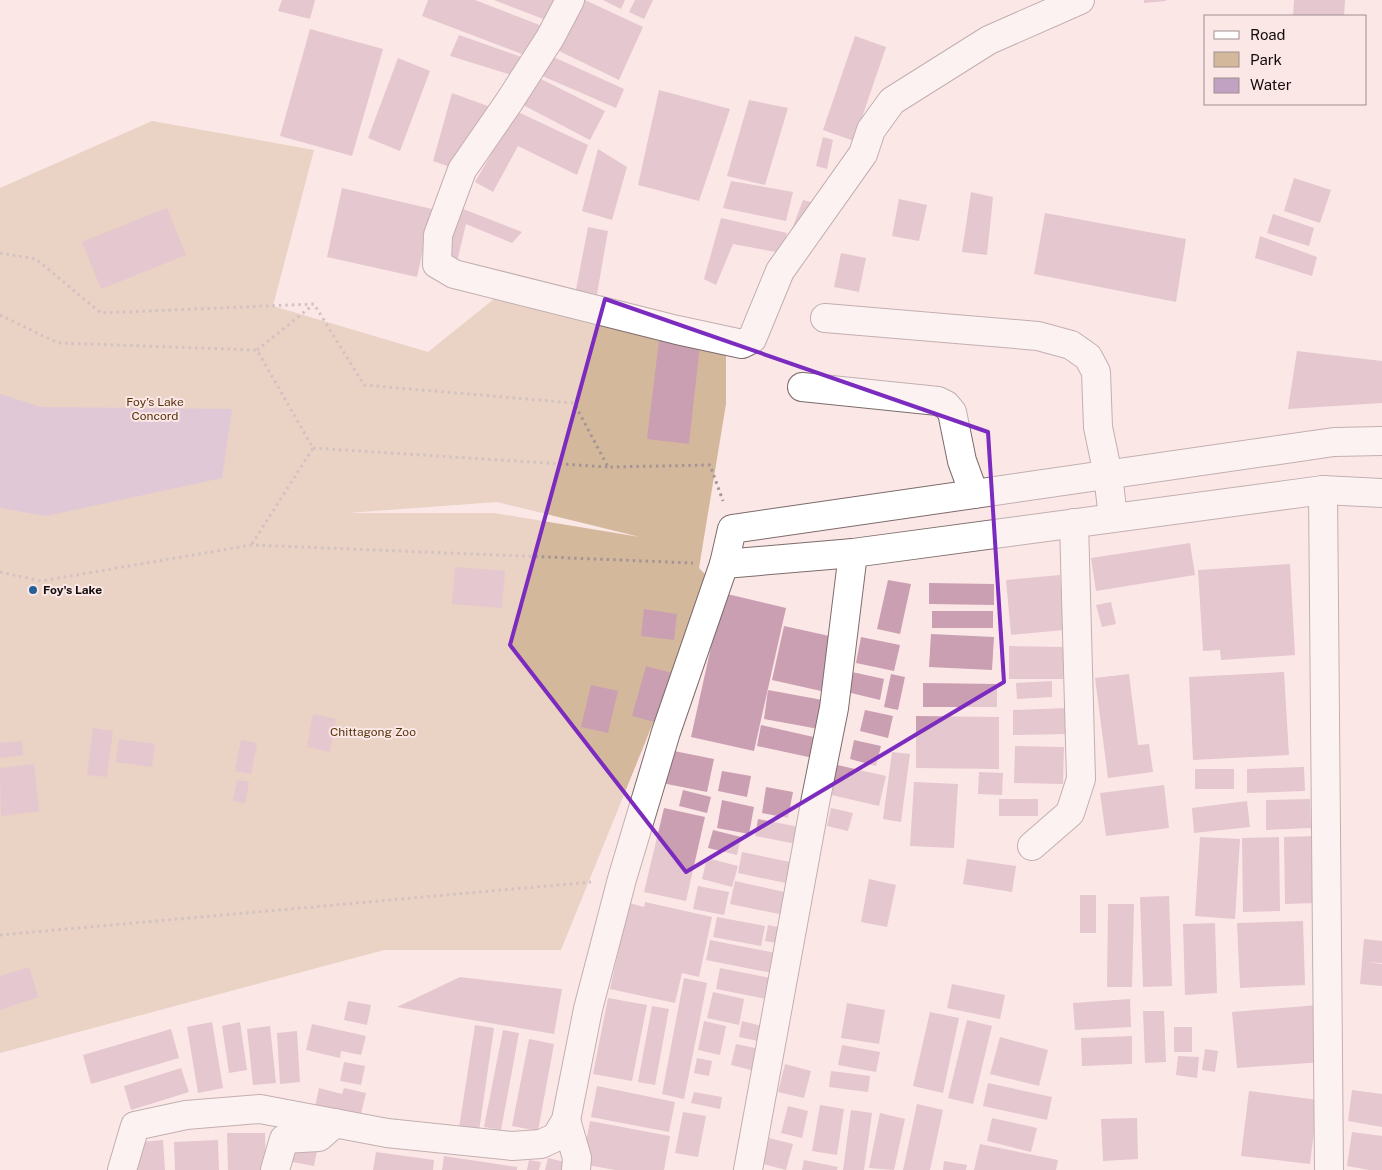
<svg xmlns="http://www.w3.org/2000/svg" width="1382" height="1170" viewBox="0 0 1382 1170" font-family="'Public Sans',sans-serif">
	<rect width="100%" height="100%" fill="#fce7e7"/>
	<path fill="#d4b89c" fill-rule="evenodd" d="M152 121 314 150 273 306 428 352 504 291 726 328V404L699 568 711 580 561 950H384L0 1053V188ZM497 502 640 537 494 513H348Z"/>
	<path fill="#c2a2c3" d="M0 394 41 407 232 409 222 478 46 516 0 508Z"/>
	<g fill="#cb9fb2">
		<path d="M282 0H315L310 19 278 11Z"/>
		<path d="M428 0H475L547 28 535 59 422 16Z"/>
		<path d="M494 0H562L551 22Z"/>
		<path d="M585 0 643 27 619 80 557 50Z"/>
		<path d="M603 0H625L621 9Z"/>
		<path d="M635 0H653L644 19 629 12Z"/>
		<path d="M1144 0H1166V1L1144 3Z"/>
		<path d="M1294 0H1345L1344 16H1293Z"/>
		<path d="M310 29 383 49 352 156 280 136Z"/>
		<path d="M459 35 527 59 521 78 450 56Z"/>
		<path d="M855 36 886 47 854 141 823 130Z"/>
		<path d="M549 55 624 89 616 108 540 75Z"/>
		<path d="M398 58 430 71 400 151 368 138Z"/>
		<path d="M537 77 605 111 590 140 523 105Z"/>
		<path d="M659 90 730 109 699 201 638 185Z"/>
		<path d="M452 93 496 109 456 169 433 161Z"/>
		<path d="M749 100 788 108 765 185 727 176Z"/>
		<path d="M516 111 588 145 577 175 518 146 493 192 475 182Z"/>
		<path d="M823 137 833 140 827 169 816 166Z"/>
		<path d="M598 149 627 167 612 220 582 211Z"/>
		<path d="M1294 178 1331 190 1320 223 1284 211Z"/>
		<path d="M731 181 793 192 786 221 723 208Z"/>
		<path d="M342 188 432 209 417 277 327 257Z"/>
		<path d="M971 192 993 197 987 255 962 252Z"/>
		<path d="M899 199 927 205 919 241 892 236Z"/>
		<path d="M803 200 815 203 802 234 792 229Z"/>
		<path d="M458 207 522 232 512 243 466 224 456 266 441 265Z"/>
		<path d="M167 208 186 255 101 289 82 242Z"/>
		<path d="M1045 213 1186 239 1176 302 1034 274Z"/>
		<path d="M1273 214 1314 228 1309 246 1267 233Z"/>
		<path d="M721 218 787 233 781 253 733 244 716 285 704 279Z"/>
		<path d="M588 227 608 231 597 294 576 290Z"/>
		<path d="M1260 236 1317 257 1312 276 1255 258Z"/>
		<path d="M841 253 866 258 859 292 834 287Z"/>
		<path d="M659 340 700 345 689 444 647 439Z"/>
		<path d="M1297 351 1382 361V403L1288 409Z"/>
		<path d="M1190 543 1195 575 1096 591 1091 558Z"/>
		<path d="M1290 564 1295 655 1221 660 1220 650 1203 651 1198 570Z"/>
		<path d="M455 567 505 571 502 608 452 604Z"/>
		<path d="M1060 575 1064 630 1011 635 1006 580Z"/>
		<path d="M888 580 911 584 900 634 877 629Z"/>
		<path d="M929 583 994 584V605L929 604Z"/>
		<path d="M723 593 786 608 754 751 691 737Z"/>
		<path d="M1111 602 1116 624 1102 627 1096 605Z"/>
		<path d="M644 609 677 614 674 640 641 636Z"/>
		<rect x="932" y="611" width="61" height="17"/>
		<path d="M784 626 834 637 821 691 772 680Z"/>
		<path d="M931 634 994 637 992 670 929 667Z"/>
		<path d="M861 637 900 645 894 671 856 663Z"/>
		<path d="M1009 646 1064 647 1063 679H1009Z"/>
		<path d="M646 666 672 673 658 723 632 716Z"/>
		<path d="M852 672 884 679 880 700 847 692Z"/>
		<path d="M1284 672 1289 755 1193 760 1189 677Z"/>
		<path d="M891 674 905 677 898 710 884 707Z"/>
		<path d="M1129 674 1138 745 1149 744 1153 772 1108 778 1095 678Z"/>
		<path d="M1052 681V697L1017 699 1016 683Z"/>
		<path d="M923 683 997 684V707H923Z"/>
		<path d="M591 685 618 691 608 733 581 727Z"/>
		<path d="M768 690 828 701 824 730 764 719Z"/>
		<path d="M1066 708 1067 734 1013 735V710Z"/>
		<path d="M865 710 893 716 888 738 860 731Z"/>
		<path d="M313 714 336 719 330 752 307 747Z"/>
		<path d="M916 716 999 717V769L916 768Z"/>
		<path d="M761 725 818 738 813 758 757 746Z"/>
		<path d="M93 728 113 731 107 777 87 775Z"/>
		<path d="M119 739 155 744 152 767 116 762Z"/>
		<path d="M241 740 257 743 251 774 235 771Z"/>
		<path d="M854 740 881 746 876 766 850 759Z"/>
		<path d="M22 741 23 755 0 758V743Z"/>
		<path d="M1015 746 1064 747 1063 784 1014 783Z"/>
		<path d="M669 750 714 759 707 792 662 783Z"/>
		<path d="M892 752 910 754 901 822 883 819Z"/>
		<path d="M34 764 39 811 1 816 0 768Z"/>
		<path d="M833 764 886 776 879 806 827 794Z"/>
		<path d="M1304 767 1305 791 1247 793V769Z"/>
		<rect x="1195" y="769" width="39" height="20"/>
		<path d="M722 771 751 776 747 797 718 791Z"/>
		<path d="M979 772 1003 773 1002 795 978 794Z"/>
		<path d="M237 780 249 782 245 804 233 801Z"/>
		<path d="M914 782 958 784 954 848 910 846Z"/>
		<path d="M1164 785 1169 828 1106 836 1100 793Z"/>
		<path d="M766 787 793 792 788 818 762 813Z"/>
		<path d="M683 790 711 797 707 813 679 806Z"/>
		<rect x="999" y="799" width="39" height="17"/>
		<path d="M1310 799 1311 828 1266 830V800Z"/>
		<path d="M722 800 754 807 749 834 717 828Z"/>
		<path d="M1247 801 1250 827 1194 833 1192 808Z"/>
		<path d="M664 808 705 817 686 901 644 892Z"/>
		<path d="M831 808 853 813 848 831 827 826Z"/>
		<path d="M758 819 799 827 796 844 755 836Z"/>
		<path d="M713 830 741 837 737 855 708 848Z"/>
		<path d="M1315 836V903L1285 904 1284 837Z"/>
		<path d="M1200 837 1240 839 1235 919 1195 916Z"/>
		<path d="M1279 837 1280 911 1243 912 1242 838Z"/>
		<path d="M742 852 800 864 795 885 738 873Z"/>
		<path d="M707 858 738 866 732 887 702 879Z"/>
		<path d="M967 859 1016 866 1012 892 963 884Z"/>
		<path d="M869 879 896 885 887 927 861 922Z"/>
		<path d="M735 881 793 894 789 916 730 904Z"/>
		<path d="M698 886 729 892 724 915 693 909Z"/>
		<rect x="1080" y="895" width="16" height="38"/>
		<path d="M1169 896 1172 986 1143 987 1140 897Z"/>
		<path d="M645 902 712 917 699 977 682 973 675 1003 610 989 629 903 644 907Z"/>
		<path d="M1108 904H1134L1132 987H1107Z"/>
		<path d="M717 917 765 926 761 946 713 937Z"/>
		<path d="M1303 921 1305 985 1240 988 1237 923Z"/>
		<path d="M1215 923 1217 993 1185 995 1183 924Z"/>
		<path d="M768 925 787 929 783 944 765 941Z"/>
		<path d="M1364 939 1382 941V963L1368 962 1382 964V986L1360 984Z"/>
		<path d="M710 940 776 953 772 973 706 960Z"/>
		<path d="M29 967 38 997 0 1010V976Z"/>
		<path d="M720 968 776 979 772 1000 716 989Z"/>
		<path d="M460 977 562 989 554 1034 397 1007Z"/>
		<path d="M684 978 707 983 684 1099 662 1094Z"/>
		<path d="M952 984 1005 995 1000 1019 947 1008Z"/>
		<path d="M713 992 744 999 739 1025 707 1018Z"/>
		<path d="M608 998 647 1005 632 1081 593 1074Z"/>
		<path d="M1130 999 1131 1027 1075 1030 1073 1003Z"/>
		<path d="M348 1001 371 1005 367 1025 344 1020Z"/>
		<path d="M847 1003 885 1010 879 1044 841 1038Z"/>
		<path d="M1318 1005 1323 1062 1237 1068 1232 1012Z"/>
		<path d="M652 1006 669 1009 655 1085 638 1082Z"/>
		<path d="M1143 1011H1164L1166 1062 1145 1063Z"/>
		<path d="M930 1012 959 1018 943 1093 913 1086Z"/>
		<path d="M967 1020 992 1026 973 1104 948 1098Z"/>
		<path d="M704 1021 726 1026 720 1055 698 1050Z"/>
		<path d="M742 1021 762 1026 758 1041 739 1037Z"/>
		<path d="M212 1022 223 1088 198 1093 187 1027Z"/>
		<path d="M240 1022 247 1070 229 1073 222 1026Z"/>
		<path d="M312 1024 366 1036 361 1055 341 1051 340 1058 306 1050Z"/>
		<path d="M475 1025 494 1028 479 1131 459 1128Z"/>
		<path d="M270 1026 276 1083 253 1085 247 1029Z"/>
		<rect x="1174" y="1027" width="18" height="25"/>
		<path d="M171 1029 179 1058 91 1084 83 1055Z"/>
		<path d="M503 1030 519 1033 501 1130 484 1127Z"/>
		<path d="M297 1031 300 1082 280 1084 277 1033Z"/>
		<path d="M1132 1036V1064L1082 1066 1081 1038Z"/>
		<path d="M1000 1037 1048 1050 1039 1086 990 1074Z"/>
		<path d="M529 1039 554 1044 538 1131 512 1126Z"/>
		<path d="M736 1044 760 1049 755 1071 731 1065Z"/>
		<path d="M842 1045 880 1052 876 1072 838 1065Z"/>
		<path d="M1205 1049 1218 1051 1215 1072 1202 1070Z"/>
		<path d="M1178 1056 1199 1057 1197 1078 1176 1075Z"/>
		<path d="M697 1058 712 1061 709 1076 694 1073Z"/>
		<path d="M344 1062 365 1066 361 1085 340 1081Z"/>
		<path d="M785 1064 811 1071 804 1098 778 1092Z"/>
		<path d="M181 1068 189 1092 131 1110 124 1086Z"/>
		<path d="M831 1071 870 1076 868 1092 829 1087Z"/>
		<path d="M988 1083 1052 1097 1047 1120 983 1106Z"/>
		<path d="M597 1086 675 1102 669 1132 591 1117Z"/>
		<path d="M319 1088 342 1094 344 1088 366 1093 359 1122 314 1111Z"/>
		<path d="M1352 1090 1382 1094V1127L1348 1121Z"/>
		<path d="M1249 1091 1318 1100 1310 1164 1241 1156Z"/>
		<path d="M694 1092 722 1097 720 1109 691 1103Z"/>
		<path d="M917 1104 943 1110 930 1170H903Z"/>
		<path d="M820 1105 844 1109 837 1155 812 1151Z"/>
		<path d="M788 1106 808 1111 802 1138 781 1133Z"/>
		<path d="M851 1110 872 1113 864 1170H843Z"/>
		<path d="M683 1112 706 1116 698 1157 675 1153Z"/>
		<path d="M880 1113 905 1119 894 1170 869 1168Z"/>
		<path d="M992 1118 1037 1128 1031 1152 987 1141Z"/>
		<path d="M1137 1118 1138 1159 1103 1161 1101 1119Z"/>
		<path d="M590 1121 670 1136 664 1170H615L582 1164Z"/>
		<path d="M1352 1132 1382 1136V1170H1369L1347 1166Z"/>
		<path d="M227 1133H265L266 1170H228Z"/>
		<path d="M769 1138 793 1144 786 1170 763 1164Z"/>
		<path d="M163 1140 165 1170H121L119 1144Z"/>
		<path d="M218 1140 219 1170H175L174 1142Z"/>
		<path d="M291 1141 318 1146 314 1166 287 1161Z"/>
		<path d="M980 1144 1058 1160 1056 1170H974Z"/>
		<path d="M376 1152 434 1160 433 1170H373Z"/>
		<path d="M444 1156 517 1167V1170H442Z"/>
		<path d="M548 1158 573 1164 571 1170H545Z"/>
		<path d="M529 1160 541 1162 539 1170H527Z"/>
		<path d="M804 1160 838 1167 837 1170H802Z"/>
		<path d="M944 1161 967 1165 966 1170H943Z"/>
	</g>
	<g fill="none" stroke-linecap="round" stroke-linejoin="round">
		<g stroke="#7d6b6c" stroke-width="30">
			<g id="minor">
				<path d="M570 0 550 38 509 102 462 170 438 235 437 264 454 274 677 330 742 344 752 339 780 271 863 154 871 130 892 101 989 40 1080 0"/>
				<path d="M825 318 1038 336 1071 345 1088 357 1096 372 1098 427 1108 475 1113 517"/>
				<path d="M802 387 938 401 946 405 952 412 962 461 974 494"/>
				<path d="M1323 490 1329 1170"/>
				<path d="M724 564 853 553 1323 490 1382 493"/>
				<path d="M1032 846 1070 813 1081 779 1074 523"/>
				<path d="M566 1120 577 1158 576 1170"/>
				<path d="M122 1170 135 1126 186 1115 260 1109 387 1133 512 1146 541 1144 556 1137 566 1120 588 1009 622 879 666 732 724 564 732 529 1334 442 1382 441"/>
				<path d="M275 1170 284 1139 319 1137 335 1123"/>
				<path d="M748 1170 815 803 834 708 853 553"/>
			</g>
		</g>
		<g stroke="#a49595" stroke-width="3" stroke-dasharray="2.5 4" stroke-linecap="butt">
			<path d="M0 253 36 259 101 313 314 304 364 385 574 403 608 467 710 465 723 501"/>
			<path d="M0 315 58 343 257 350 313 448 252 544"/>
			<path d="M257 350 313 305"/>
			<path d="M313 448 608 467"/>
			<path d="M0 572 41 581 252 545 693 563"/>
			<path d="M0 935 591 882"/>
		</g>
		<use href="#minor" stroke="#fff" stroke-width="28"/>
	</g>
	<path d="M0 0H1382V1170H0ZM605 299 988 432 1004 682 686 872 510 645Z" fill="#fce7e7" fill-opacity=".55" fill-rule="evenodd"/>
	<path fill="none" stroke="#7b2cbf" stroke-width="4" stroke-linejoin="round" d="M605 299 988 432 1004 682 686 872 510 645Z"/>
	<circle fill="#256198" stroke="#fce7e7" stroke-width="2" cx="33" cy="590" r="5"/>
	<g text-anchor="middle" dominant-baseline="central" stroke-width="4" stroke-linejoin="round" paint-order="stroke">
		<g font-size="12" fill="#56350d" stroke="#fce7e7">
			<text x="155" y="402">Foy’s Lake<tspan x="155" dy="14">Concord</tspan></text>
			<text x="373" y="732">Chittagong Zoo</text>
		</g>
		<g font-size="12" font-weight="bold" fill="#120b0b" stroke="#fce7e7" text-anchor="start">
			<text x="43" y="590">Foy's Lake</text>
		</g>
	</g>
	<rect x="1204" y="15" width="162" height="90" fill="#fce7e7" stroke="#9e8f8f"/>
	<rect x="1214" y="31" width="25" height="8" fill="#ffffff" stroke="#9e8f8f"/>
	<text x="1250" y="40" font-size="15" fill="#120b0b">Road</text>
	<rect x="1214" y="52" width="25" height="15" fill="#d4b89c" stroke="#9e8f8f"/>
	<text x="1250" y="65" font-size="15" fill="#120b0b">Park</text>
	<rect x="1214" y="78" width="25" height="15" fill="#c2a2c3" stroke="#9e8f8f"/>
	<text x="1250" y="90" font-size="15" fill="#120b0b">Water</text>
</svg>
